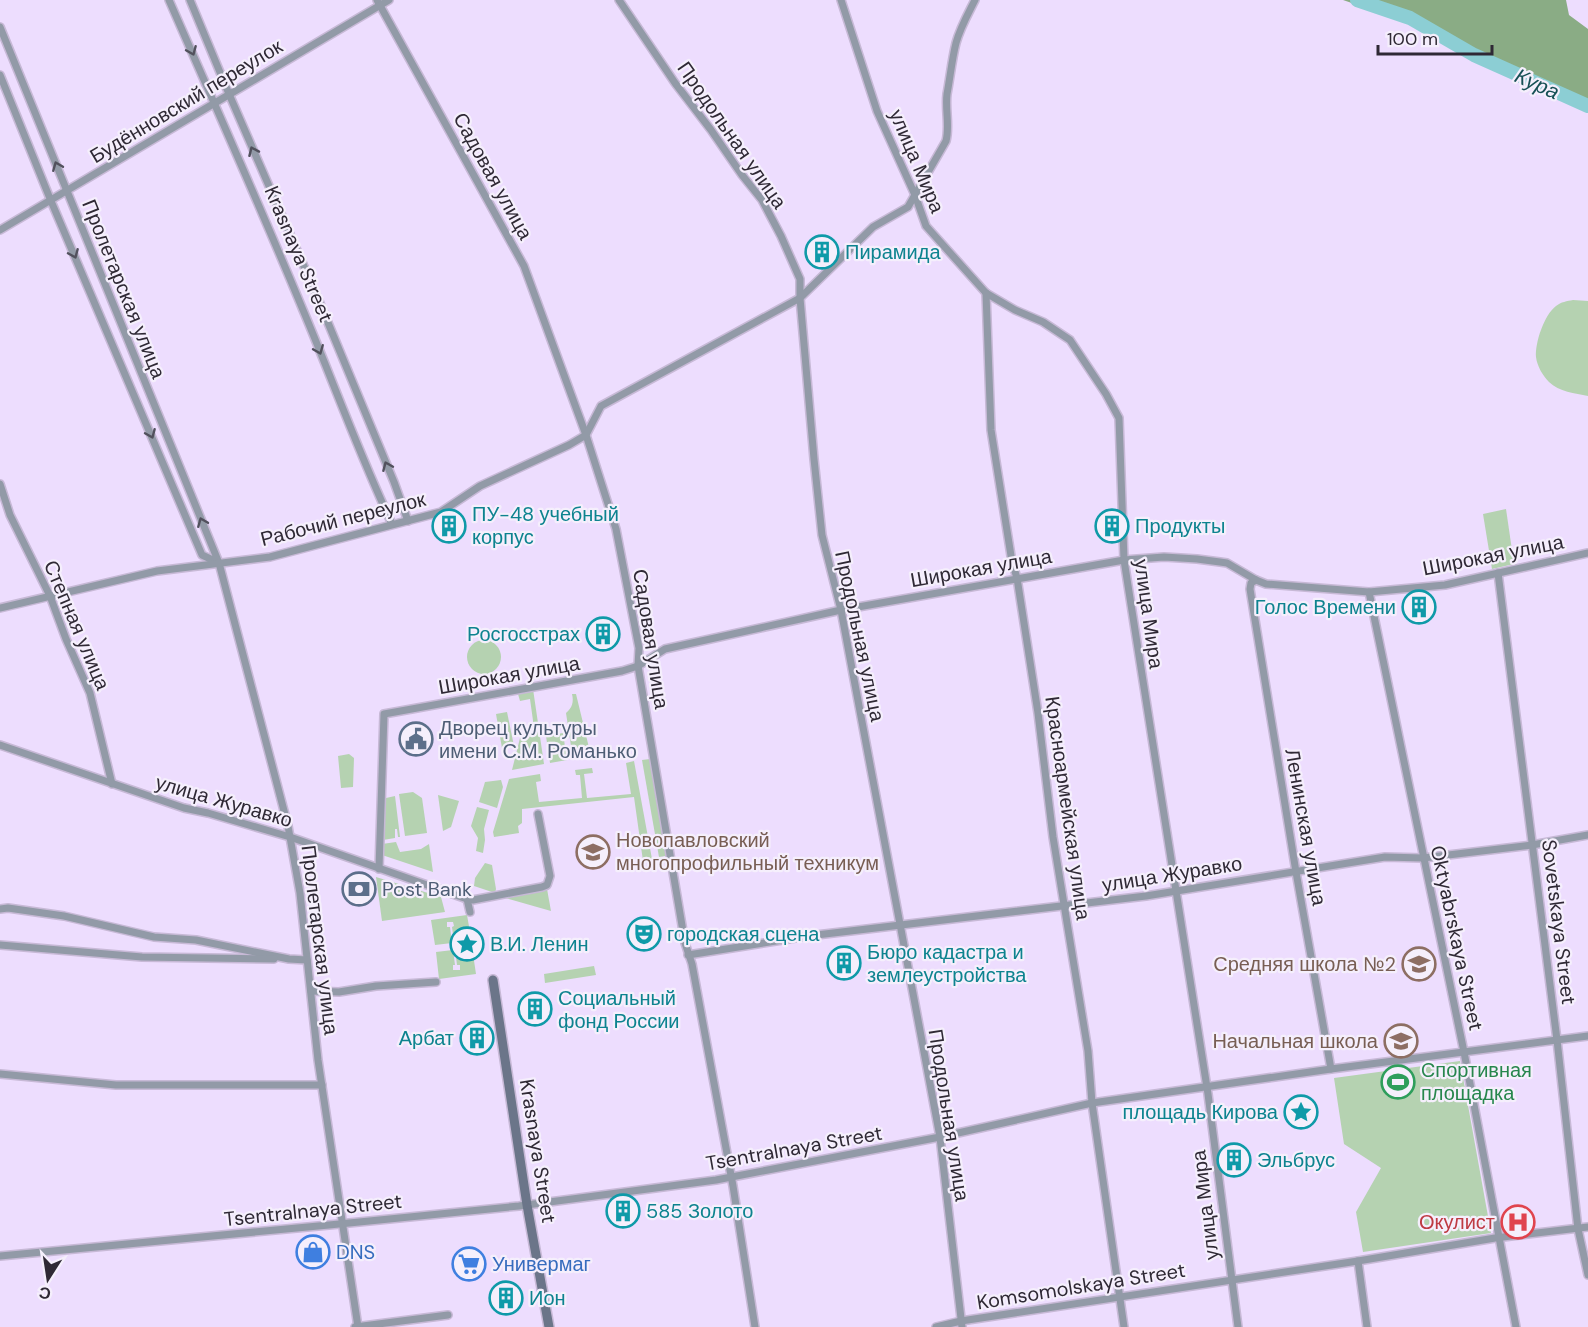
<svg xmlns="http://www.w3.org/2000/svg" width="1588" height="1327" viewBox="0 0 1588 1327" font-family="'DM Sans',sans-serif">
	<rect width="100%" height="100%" fill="#edddfe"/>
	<g fill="#b5d2b1">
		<path d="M1573 300 1588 301V396C1575 393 1559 392 1549 382 1543 376 1537 366 1536 357 1535 343 1544 315 1556 306 1561 302 1567 301 1573 300Z"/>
		<path d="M1506 509 1514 564 1492 569 1483 514Z"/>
		<circle cx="484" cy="657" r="17"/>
		<path d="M533 689 544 764 512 770 520 738 535 735 530 699 520 701 518 694 521 691Z"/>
		<path d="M572 694H576L591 756 573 759 566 713C572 708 574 702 572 694Z"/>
		<path d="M507 712 514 746 502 748 496 714Z"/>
		<path d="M563 733 567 760 550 763 546 736Z"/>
		<path d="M349 754 354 758 353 787 341 788 338 756Z"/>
		<path d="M650 759 666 856 659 857 642 760Z"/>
		<path d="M634 761 652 859 643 861 634 797 522 809V823L518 826 519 833 494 837 493 832 509 779 540 774 541 781 536 782 539 802 582 798 580 775H576L575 770 592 768 593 773 584 774 587 798 631 794 626 763Z"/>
		<path d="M501 780 503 787 497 808 479 802 485 782Z"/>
		<path d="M413 792 422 798 427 833 405 836 399 794Z"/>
		<path d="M438 795 459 801 451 827 443 831Z"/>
		<path d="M395 796 400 837H398L397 829H395V838L383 840 386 798Z"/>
		<path d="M477 807 489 810 484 829 485 840 483 853 476 851 478 838 471 826Z"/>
		<path d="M396 842 400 852 421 849 429 844 433 872 382 855V844Z"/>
		<path d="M485 863 492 865 496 889 495 893 474 886 475 878Z"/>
		<path d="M376 877 441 897 445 912 382 921Z"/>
		<path d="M547 889 551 911 502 897Z"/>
		<path d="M467 915 470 932 459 934 457 936 456 942H454L452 927 454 926 453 922H447V927H450L452 943 435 945 431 920Z"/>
		<path d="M455 949H457C460 957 465 956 473 954L476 974 439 979 436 952 453 950 455 965H453V970H460V965H457Z"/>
		<path d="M594 966 596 975 545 983 544 974Z"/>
		<path d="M1460 1061 1491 1233 1363 1252 1356 1212 1381 1168 1344 1144 1334 1078Z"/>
	</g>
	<path fill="#8aac85" d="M1343 0H1566L1569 15 1588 29V111L1517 78 1442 40 1403 18 1378 12Z"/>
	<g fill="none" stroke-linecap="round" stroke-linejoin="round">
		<path stroke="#8cced4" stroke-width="14" d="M1357 0 1410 18 1474 55 1588 106"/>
		<g stroke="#c7b9d6" stroke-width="10">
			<g id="street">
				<path d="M169 0C214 103 260 206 303 310 333 381 359 454 392 524"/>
				<path d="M190 0 229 94 319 301 394 482 408 521"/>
				<path d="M377 0 524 266 586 435 616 529 639 648 638 666 685 943 692 964 733 1186 755 1327"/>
				<path d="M619 0 675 83 711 130 742 175 762 200 781 236 800 279V298L814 459 822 535 841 610 940 1137 962 1327"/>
				<path d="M841 0 877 111 915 195 926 226 986 293 1015 310 1043 322 1070 340 1106 394 1119 418 1124 560 1208 1094 1238 1327"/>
				<path d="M0 27 219 563 202 555 51 201 0 75"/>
				<path d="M0 230 389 0"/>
				<path d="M986 293 991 430 1012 562 1017 578 1038 713 1053 837 1088 1051 1092 1103 1124 1327"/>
				<path d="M0 484 10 515 50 596 66 639 90 693 112 784"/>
				<path d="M219 563 288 826 300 893 318 1060 358 1327"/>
				<path d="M1498 573 1557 1040 1578 1229 1588 1275"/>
				<path d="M1256 580 1251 583 1250 589 1296 872 1331 1069"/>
				<path d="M1369 592 1464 1052 1516 1327"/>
				<path d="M0 608 157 571 270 557 441 512 480 486 569 445 586 435 601 406 800 298 873 227 908 207 946 141C950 126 945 110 947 94 950 78 952 59 956 43 960 28 968 14 975 0"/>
				<path d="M0 745 184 808 208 813 290 837 467 899 473 900 542 887 547 885 550 876 538 814"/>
				<path d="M379 869 384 714 622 671 638 666 665 649 841 610 1124 560 1164 557 1197 559 1220 562 1227 563 1256 580 1266 584 1369 592 1445 585 1588 553"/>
				<path d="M467 899 470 912"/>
				<path d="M0 909 8 908 64 916 154 937 196 940 289 959 307 960"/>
				<path d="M0 945 142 957 274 959"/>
				<path d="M688 955 808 936 1146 896 1385 857 1423 858 1532 845 1588 835"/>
				<path d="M311 991 339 992 376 986 436 982"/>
				<path d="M0 1074 116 1085H322"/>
				<path d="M0 1256 329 1225 519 1206 716 1180 940 1137 1092 1103 1331 1069 1588 1036"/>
				<path d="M1358 1261 1367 1327"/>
				<path d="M355 1327 448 1315"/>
				<path d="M936 1327 961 1321 1358 1261 1495 1238 1588 1227"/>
			</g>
		</g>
		<g stroke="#c7b9d6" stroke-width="12">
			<path id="secondary" d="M493 980 527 1205 549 1327"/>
		</g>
		<use href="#street" stroke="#929aa7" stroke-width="7"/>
		<use href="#secondary" stroke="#6b7589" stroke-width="9"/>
	</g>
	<defs><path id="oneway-chevron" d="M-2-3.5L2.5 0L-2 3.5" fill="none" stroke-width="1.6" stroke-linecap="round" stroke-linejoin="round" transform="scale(1.5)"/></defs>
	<g stroke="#52515d">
		<use href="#oneway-chevron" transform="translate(192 51) rotate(67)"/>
		<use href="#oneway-chevron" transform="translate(253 151) rotate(-114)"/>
		<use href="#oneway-chevron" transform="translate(57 166) rotate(-112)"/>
		<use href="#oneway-chevron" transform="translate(74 254) rotate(67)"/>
		<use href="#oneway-chevron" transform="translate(319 350) rotate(68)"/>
		<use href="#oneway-chevron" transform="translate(151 434) rotate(67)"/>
		<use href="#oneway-chevron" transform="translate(387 466) rotate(-113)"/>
		<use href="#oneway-chevron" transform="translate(202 522) rotate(-112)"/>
	</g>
	<defs>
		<g id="building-ring" transform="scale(1.725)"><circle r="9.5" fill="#f5effc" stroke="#0f9aa8" stroke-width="1.5"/><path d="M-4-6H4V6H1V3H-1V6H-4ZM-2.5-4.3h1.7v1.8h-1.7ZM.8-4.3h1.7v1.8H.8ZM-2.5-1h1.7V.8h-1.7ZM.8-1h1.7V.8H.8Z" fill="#0f9aa8"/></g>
		<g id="civic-ring" transform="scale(1.725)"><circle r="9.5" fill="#f5effc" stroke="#5c6f8a" stroke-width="1.5"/><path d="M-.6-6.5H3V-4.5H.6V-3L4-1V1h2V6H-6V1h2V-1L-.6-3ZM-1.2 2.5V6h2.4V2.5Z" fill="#5c6f8a"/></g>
		<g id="university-ring" transform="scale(1.725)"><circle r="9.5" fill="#f5effc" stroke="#8d6e63" stroke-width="1.5"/><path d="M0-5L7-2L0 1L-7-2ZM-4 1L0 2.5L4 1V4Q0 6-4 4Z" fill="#8d6e63"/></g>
		<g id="bank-ring" transform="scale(1.725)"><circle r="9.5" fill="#f5effc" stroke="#5c6f8a" stroke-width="1.5"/><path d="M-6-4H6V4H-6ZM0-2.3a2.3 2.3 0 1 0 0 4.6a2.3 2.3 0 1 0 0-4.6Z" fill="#5c6f8a"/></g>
		<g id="theatre-ring" transform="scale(1.725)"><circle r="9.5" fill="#f5effc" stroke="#0f9aa8" stroke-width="1.5"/><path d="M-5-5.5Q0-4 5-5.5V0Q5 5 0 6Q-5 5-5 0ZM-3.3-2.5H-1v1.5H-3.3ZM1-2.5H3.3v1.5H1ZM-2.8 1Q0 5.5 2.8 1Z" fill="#0f9aa8"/></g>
		<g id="sight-ring" transform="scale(1.725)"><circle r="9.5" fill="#f5effc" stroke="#0f9aa8" stroke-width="1.5"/><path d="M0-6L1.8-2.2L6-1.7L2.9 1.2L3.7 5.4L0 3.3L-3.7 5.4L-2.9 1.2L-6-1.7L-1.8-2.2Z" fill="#0f9aa8"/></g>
		<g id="school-ring" transform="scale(1.725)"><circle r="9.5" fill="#f5effc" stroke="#8d6e63" stroke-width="1.5"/><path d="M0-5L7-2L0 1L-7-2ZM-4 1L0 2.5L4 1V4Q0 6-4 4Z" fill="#8d6e63"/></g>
		<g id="stadium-ring" transform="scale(1.725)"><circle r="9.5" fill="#f5effc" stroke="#2e9e5b" stroke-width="1.5"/><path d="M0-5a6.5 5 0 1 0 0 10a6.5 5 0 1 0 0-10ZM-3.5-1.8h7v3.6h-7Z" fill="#2e9e5b"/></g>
		<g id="hospital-ring" transform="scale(1.725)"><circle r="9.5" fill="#f5effc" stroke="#e0444e" stroke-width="1.5"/><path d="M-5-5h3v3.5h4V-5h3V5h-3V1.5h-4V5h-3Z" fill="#e0444e"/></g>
		<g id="shop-ring" transform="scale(1.725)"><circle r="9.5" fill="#f5effc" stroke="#3f7fe0" stroke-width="1.5"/><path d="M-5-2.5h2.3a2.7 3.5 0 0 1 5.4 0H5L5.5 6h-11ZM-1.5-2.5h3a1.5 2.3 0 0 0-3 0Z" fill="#3f7fe0"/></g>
		<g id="supermarket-ring" transform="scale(1.725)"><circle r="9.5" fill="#f5effc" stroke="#3f7fe0" stroke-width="1.5"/><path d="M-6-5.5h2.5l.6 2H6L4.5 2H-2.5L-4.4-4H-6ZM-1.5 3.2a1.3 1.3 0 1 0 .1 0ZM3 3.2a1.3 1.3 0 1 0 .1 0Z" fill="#3f7fe0"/></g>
	</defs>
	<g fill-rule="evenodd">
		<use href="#building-ring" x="822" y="252"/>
		<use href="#building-ring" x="449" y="526"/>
		<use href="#building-ring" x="1112" y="526"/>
		<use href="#building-ring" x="1419" y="607"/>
		<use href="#building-ring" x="603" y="634"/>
		<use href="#civic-ring" x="416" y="739"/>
		<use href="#university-ring" x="593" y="852"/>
		<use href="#bank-ring" x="359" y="889"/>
		<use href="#theatre-ring" x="644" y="934"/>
		<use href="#sight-ring" x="467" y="944"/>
		<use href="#building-ring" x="844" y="963"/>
		<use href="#school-ring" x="1419" y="964"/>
		<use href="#building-ring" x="535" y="1009"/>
		<use href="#building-ring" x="477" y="1038"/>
		<use href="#school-ring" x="1401" y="1041"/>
		<use href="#stadium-ring" x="1398" y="1082"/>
		<use href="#sight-ring" x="1301" y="1112"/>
		<use href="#building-ring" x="1234" y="1160"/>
		<use href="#building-ring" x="623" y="1211"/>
		<use href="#hospital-ring" x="1518" y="1222"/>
		<use href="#shop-ring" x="313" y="1252"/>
		<use href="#supermarket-ring" x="469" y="1264"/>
		<use href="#building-ring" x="506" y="1298"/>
	</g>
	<g text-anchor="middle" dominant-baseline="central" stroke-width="4.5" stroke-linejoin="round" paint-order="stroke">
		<g font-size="20" fill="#2f2935" stroke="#f5effc">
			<text transform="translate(186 101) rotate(-31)">Будённовский переулок</text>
			<text transform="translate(732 135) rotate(55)">Продольная улица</text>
			<text transform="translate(917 161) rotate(67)">улица Мира</text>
			<text transform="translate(493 176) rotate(61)">Садовая улица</text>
			<text transform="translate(299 254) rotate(67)">Krasnaya Street</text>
			<text transform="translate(124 289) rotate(68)">Пролетарская улица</text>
			<text transform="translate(343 519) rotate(-14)">Рабочий переулок</text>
			<text transform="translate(1493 555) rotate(-11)">Широкая улица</text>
			<text transform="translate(981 568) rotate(-10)">Широкая улица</text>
			<text transform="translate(1149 614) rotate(82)">улица Мира</text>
			<text transform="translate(77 625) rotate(67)">Степная улица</text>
			<text transform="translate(860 636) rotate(78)">Продольная улица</text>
			<text transform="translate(651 639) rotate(81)">Садовая улица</text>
			<text transform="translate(509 675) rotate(-10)">Широкая улица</text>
			<text transform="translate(224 801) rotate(16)">улица Журавко</text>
			<text transform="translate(1068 808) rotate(82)">Красноармейская улица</text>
			<text transform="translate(1306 827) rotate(80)">Ленинская улица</text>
			<text transform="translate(1172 874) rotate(-9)">улица Журавко</text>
			<text transform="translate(1559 922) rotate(83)">Sovetskaya Street</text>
			<text transform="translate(1457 938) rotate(78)">Oktyabrskaya Street</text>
			<text transform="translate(320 940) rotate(83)">Пролетарская улица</text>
			<text transform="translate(949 1115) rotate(81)">Продольная улица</text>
			<text transform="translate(794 1148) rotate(-10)">Tsentralnaya Street</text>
			<text transform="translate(538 1151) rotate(81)">Krasnaya Street</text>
			<text transform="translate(1205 1205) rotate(-97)">улица Мира</text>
			<text transform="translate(313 1210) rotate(-6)">Tsentralnaya Street</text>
			<text transform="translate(1081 1286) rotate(-9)">Komsomolskaya Street</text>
		</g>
		<g font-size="20" fill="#0d838f" stroke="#f5effc" text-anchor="start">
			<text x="845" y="252">Пирамида</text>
			<text x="472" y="514">ПУ-48 учебный<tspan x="472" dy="23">корпус</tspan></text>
			<text x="1135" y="526">Продукты</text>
			<text x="1396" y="607" text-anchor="end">Голос Времени</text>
			<text x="580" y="634" text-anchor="end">Росгосстрах</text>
			<text x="667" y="934">городская сцена</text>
			<text x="490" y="944">В.И. Ленин</text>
			<text x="867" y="952">Бюро кадастра и<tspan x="867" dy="23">землеустройства</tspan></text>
			<text x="558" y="998">Социальный<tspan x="558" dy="23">фонд России</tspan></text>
			<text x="454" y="1038" text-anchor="end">Арбат</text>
			<text x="1278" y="1112" text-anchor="end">площадь Кирова</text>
			<text x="1257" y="1160">Эльбрус</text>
			<text x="646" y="1211">585 Золото</text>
			<text x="529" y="1298">Ион</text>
		</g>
		<g font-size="20" fill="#4e5e75" stroke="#f5effc" text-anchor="start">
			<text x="439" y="728">Дворец культуры<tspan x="439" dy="23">имени С.М. Романько</tspan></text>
			<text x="382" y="889">Post Bank</text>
		</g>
		<g font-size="20" fill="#785e54" stroke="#f5effc" text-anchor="end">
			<text x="616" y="840" text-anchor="start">Новопавловский<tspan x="616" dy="23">многопрофильный техникум</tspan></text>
			<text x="1396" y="964">Средняя школа №2</text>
			<text x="1378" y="1041">Начальная школа</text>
		</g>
		<g font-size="20" fill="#27864d" stroke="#f5effc" text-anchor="start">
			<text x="1421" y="1070">Cпортивная<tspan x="1421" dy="23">площадка</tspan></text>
		</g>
		<g font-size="20" fill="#be3a42" stroke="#f5effc" text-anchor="end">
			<text x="1495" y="1222">Окулист</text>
		</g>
		<g font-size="20" fill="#366cbe" stroke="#f5effc" text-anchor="start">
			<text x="336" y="1252">DNS</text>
			<text x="492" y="1264">Универмаг</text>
		</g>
		<g font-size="21" font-style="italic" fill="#165055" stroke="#f5effc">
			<text transform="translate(1537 84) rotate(24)">Кура</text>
		</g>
	</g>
	<g transform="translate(48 1279) rotate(192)" stroke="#f5effc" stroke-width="4.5" paint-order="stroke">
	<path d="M0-4.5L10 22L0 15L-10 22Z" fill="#2f2935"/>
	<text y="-9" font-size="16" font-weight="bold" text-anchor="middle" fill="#2f2935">С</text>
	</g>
	<path d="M1378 45v9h114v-9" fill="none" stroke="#2f2935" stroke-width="3"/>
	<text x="1387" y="45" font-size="18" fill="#2f2935" stroke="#f5effc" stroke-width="4.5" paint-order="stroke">100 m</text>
</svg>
